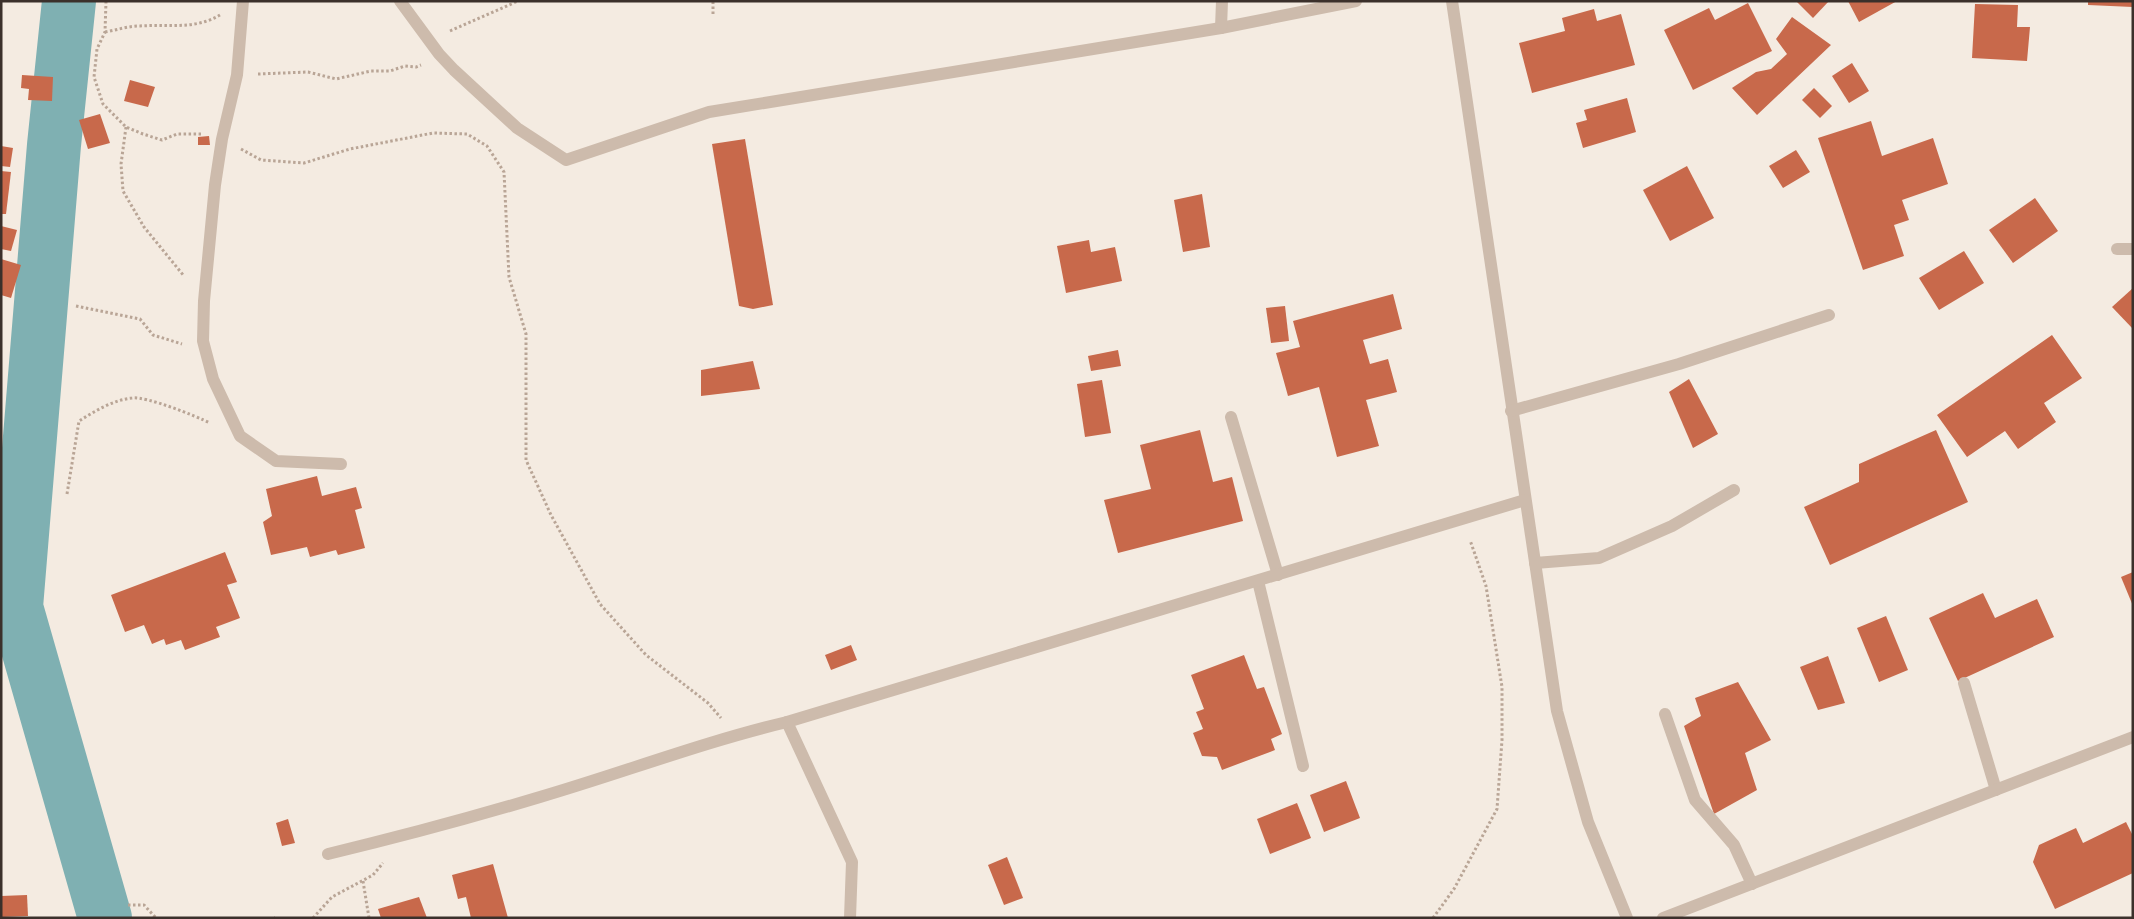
<svg xmlns="http://www.w3.org/2000/svg" width="2134" height="919" viewBox="0 0 2134 919" font-family="Poppins,sans-serif">
	<rect width="100%" height="100%" fill="#f4ebe1"/>
	<g fill="none" stroke-linecap="round" stroke-linejoin="round">
		<path stroke="#7fb0b2" stroke-width="54" d="M69 1 54 145 16 607 105 918"/>
	</g>
	<g fill="#c8694b">
		<path d="M1796 1H1829L1813 18Z"/>
		<path d="M1848 1H1897L1859 22Z"/>
		<path d="M2088 1H2133V7L2088 5Z"/>
		<path d="M1748 3 1772 51 1693 90 1664 30 1709 8 1715 20Z"/>
		<path d="M1975 4 2018 5 2017 27H2030L2027 61 1972 58Z"/>
		<path d="M1594 9 1597 21 1621 14 1635 65 1532 93 1519 43 1565 31 1562 18Z"/>
		<path d="M1792 17 1831 45 1757 115 1732 88 1756 72 1771 69 1787 54 1776 39Z"/>
		<path d="M1852 63 1869 91 1849 103 1832 76Z"/>
		<path d="M22 75 53 77 52 101 28 100 29 89 21 88Z"/>
		<path d="M130 80 155 87 148 107 124 101Z"/>
		<path d="M1814 88 1832 106 1820 118 1802 100Z"/>
		<path d="M1627 98 1636 132 1583 148 1576 123 1587 120 1584 110Z"/>
		<path d="M100 114 110 143 88 149 79 120Z"/>
		<path d="M1871 121 1882 156 1933 138 1948 184 1902 200 1909 220 1894 225 1904 256 1863 270 1818 138Z"/>
		<path d="M209 136 210 145H198V137Z"/>
		<path d="M745 139 773 305 753 309 739 306 712 144Z"/>
		<path d="M1 146 13 148 10 167 1 166Z"/>
		<path d="M1796 150 1810 172 1783 188 1769 166Z"/>
		<path d="M1687 166 1714 218 1670 241 1643 190Z"/>
		<path d="M1 171 11 172 6 214H1Z"/>
		<path d="M1202 194 1210 247 1183 252 1174 200Z"/>
		<path d="M2035 198 2058 231 2013 263 1989 230Z"/>
		<path d="M1 226 17 230 11 251 1 249Z"/>
		<path d="M1089 240 1091 252 1115 247 1122 281 1066 293 1057 246Z"/>
		<path d="M1964 251 1984 283 1939 310 1919 278Z"/>
		<path d="M1 259 21 265 11 298 1 295Z"/>
		<path d="M2133 288V329L2112 307Z"/>
		<path d="M1393 294 1402 329 1363 340 1370 364 1388 359 1397 392 1366 400 1379 446 1337 457 1319 387 1288 396 1276 353 1300 347 1293 321Z"/>
		<path d="M1285 306 1289 341 1271 343 1266 308Z"/>
		<path d="M2052 335 2082 378 2044 403 2056 422 2018 449 2005 431 1967 457 1937 415Z"/>
		<path d="M1118 350 1121 366 1091 371 1088 356Z"/>
		<path d="M753 361 760 389 701 396V370Z"/>
		<path d="M1689 379 1718 434 1693 448 1669 392Z"/>
		<path d="M1102 380 1111 433 1085 437 1077 384Z"/>
		<path d="M1200 430 1213 482 1232 477 1243 521 1118 553 1104 500 1151 489 1140 445Z"/>
		<path d="M1936 430 1968 502 1830 565 1804 507 1859 482V464Z"/>
		<path d="M317 476 322 496 356 487 362 508 355 510 365 548 338 555 336 550 310 557 307 547 271 555 263 522 272 516 266 489Z"/>
		<path d="M225 552 237 582 227 585 240 618 216 627 220 637 185 650 181 640 166 645 164 639 152 644 144 625 125 632 111 595Z"/>
		<path d="M2133 572V606L2121 577Z"/>
		<path d="M1983 593 1995 618 2037 599 2054 637 1958 681 1929 618Z"/>
		<path d="M1886 616 1908 670 1879 682 1857 628Z"/>
		<path d="M851 645 857 660 831 670 825 655Z"/>
		<path d="M1244 655 1257 689 1264 687 1282 734 1271 739 1275 750 1222 770 1217 757 1202 756 1193 733 1203 729 1196 712 1204 709 1191 675Z"/>
		<path d="M1828 656 1845 703 1818 710 1800 667Z"/>
		<path d="M1738 682 1771 740 1745 753 1757 790 1714 814 1684 726 1701 716 1695 698Z"/>
		<path d="M1346 781 1360 818 1324 832 1310 795Z"/>
		<path d="M1297 803 1311 838 1270 854 1257 819Z"/>
		<path d="M288 819 295 843 282 846 276 823Z"/>
		<path d="M2126 822 2133 836V873L2055 909 2033 862 2039 845 2076 828 2083 843Z"/>
		<path d="M1007 857 1023 898 1004 905 988 865Z"/>
		<path d="M493 864 508 918H471L466 897 458 899 452 875Z"/>
		<path d="M27 895 28 916 1 917V896Z"/>
		<path d="M419 897 427 918H381L378 909Z"/>
	</g>
	<g fill="none" stroke-linecap="round" stroke-linejoin="round">
		<g stroke="#b9a596" stroke-width="3" stroke-dasharray="2.5 2.5" stroke-linecap="butt">
			<path d="M106 1 105 32 97 49 94 77 103 104 126 127 143 134 162 140 177 134H201"/>
			<path d="M713 14V1"/>
			<path d="M450 31 518 1"/>
			<path d="M105 32C117 30 128 26 140 26 167 24 195 30 220 15"/>
			<path d="M258 74 308 72 336 79 371 71H390L405 66 416 67 421 65"/>
			<path d="M126 127 121 164 123 191 144 227 184 276"/>
			<path d="M241 149 261 160 304 163 350 149 433 133 467 134 487 146 504 172 509 277 526 334V460L551 515 600 604 646 655 708 703 721 718"/>
			<path d="M76 306 140 319 153 335 182 344"/>
			<path d="M67 494 79 421C95 411 113 400 132 398 146 396 196 416 210 423"/>
			<path d="M363 881 369 918"/>
			<path d="M128 905H144L156 918"/>
			<path d="M274 918H275"/>
			<path d="M313 918 332 897 373 875 383 863"/>
			<path d="M1433 918 1454 889 1497 809 1502 740V687L1486 586 1470 540"/>
		</g>
		<g stroke="#cdbbac" stroke-width="12">
			<path d="M1231 417 1278 575"/>
			<path d="M1535 563 1599 558 1672 526 1734 490"/>
			<path d="M1258 581 1303 766"/>
			<path d="M1964 683 1996 790"/>
			<path d="M1665 714 1695 800 1734 845 1752 884"/>
		</g>
		<g stroke="#cdbbac" stroke-width="12">
			<path d="M243 1 237 75 222 139 215 185 204 301 203 341 213 379 240 436 276 461 341 464"/>
			<path d="M400 1 439 54 454 70 517 128 566 160 709 112 1221 28 1356 1"/>
			<path d="M1452 1 1557 711 1588 822 1627 918"/>
			<path d="M1221 28 1222 1"/>
			<path d="M2117 249H2133"/>
			<path d="M1511 411 1679 364 1829 315"/>
			<path d="M787 722 852 862 850 918"/>
			<path d="M328 854C399 837 470 818 540 797 622 773 703 742 787 722L1525 500"/>
			<path d="M1663 918 2133 737"/>
		</g>
	</g>
	<rect width="2134" height="919" fill="none" stroke="#3b302b" stroke-width="5"/>
</svg>
